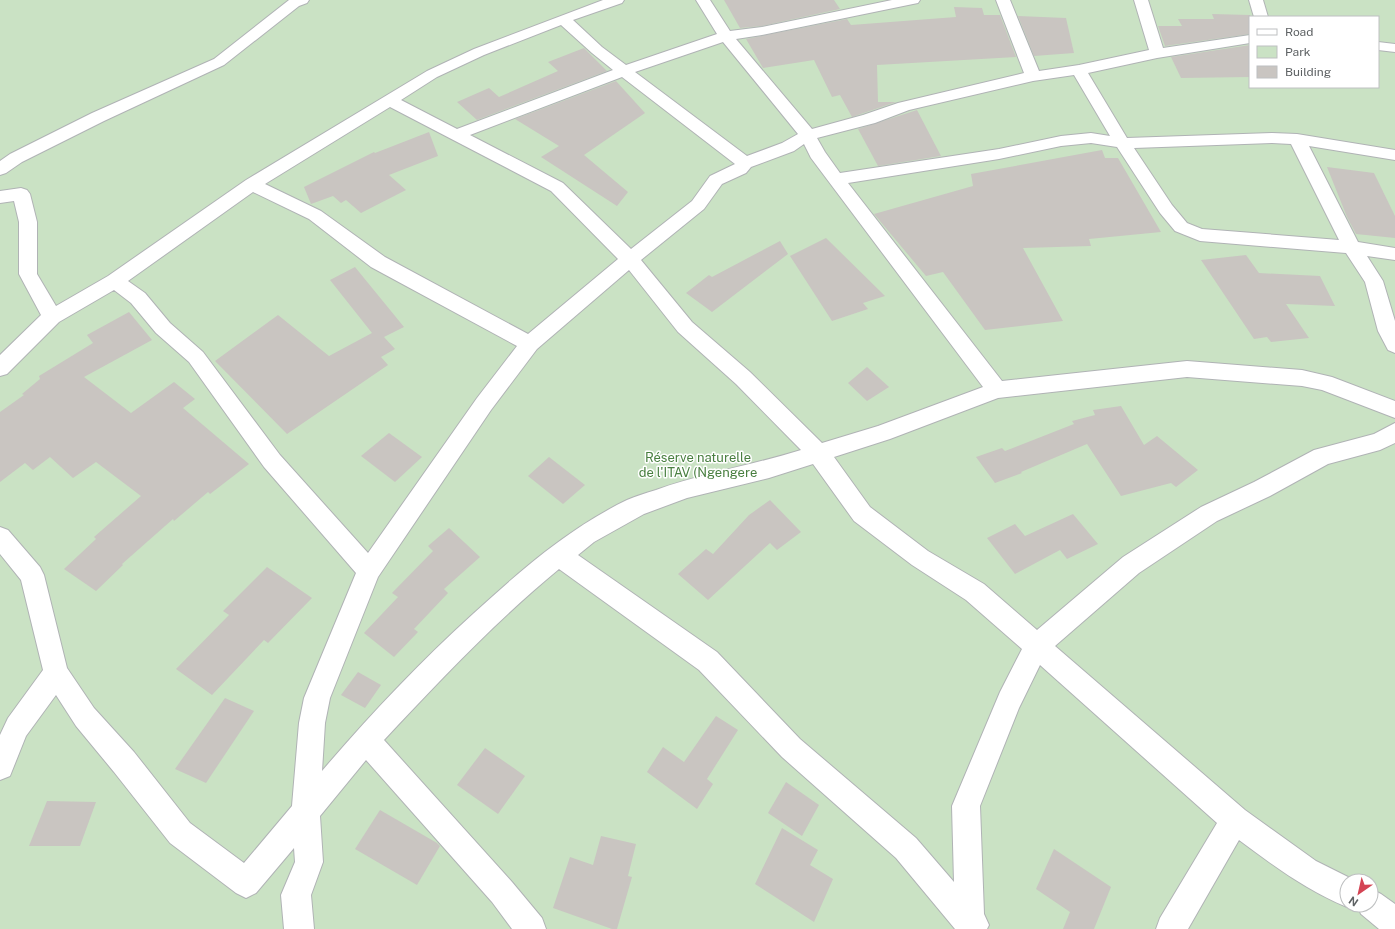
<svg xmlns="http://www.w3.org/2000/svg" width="1395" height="929" viewBox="0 0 1395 929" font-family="'Public Sans',sans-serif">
	<rect width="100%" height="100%" fill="#edeae5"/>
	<path fill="#cae2c4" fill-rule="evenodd" d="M0 0H1395V929H0ZM1250 17H1378V87H1250ZM1347 881H1371V905H1347Z"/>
	<g fill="#c9c5c1">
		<path d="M724 0H834L840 9 762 26 740 28Z"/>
		<path d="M954 7 982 8 984 15H1000L1016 57 877 65 878 102H896L852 117 840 95 832 97 814 60 763 68 746 39 847 19 851 25 956 17Z"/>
		<path d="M1212 14 1250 15V34L1165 46 1158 26H1182L1178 19H1214Z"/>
		<path d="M1018 16 1066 18 1074 53 1034 56Z"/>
		<path d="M1250 45V77L1181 78 1171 57Z"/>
		<path d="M584 48 607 71 477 120 457 102 489 88 499 97 558 71 548 62Z"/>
		<path d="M616 81 645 113 584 155 628 192 617 206 541 157 559 146 515 119Z"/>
		<path d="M917 110 941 156 878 166 858 129Z"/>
		<path d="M429 132 438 156 389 175 406 190 361 213 346 200 341 203 333 196 311 204 304 187 374 152 375 153Z"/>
		<path d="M1102 150 1105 158H1118L1161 232 1089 239 1091 246 1023 248 1063 321 985 330 943 272 926 276 874 214 973 186 971 174Z"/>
		<path d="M1327 167 1374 173 1395 216V238L1356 234 1347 217Z"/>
		<path d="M826 238 885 296 863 303 868 309 832 321 790 256Z"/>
		<path d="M780 241 788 254 712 312 686 293 709 275 712 277Z"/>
		<path d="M1246 255 1259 273 1320 276 1335 306 1286 304 1309 338 1271 342 1267 337 1254 339 1201 260Z"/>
		<path d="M355 267 404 327 384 337 395 349 381 357 388 365 287 434 215 361 278 315 329 356 372 333 330 280Z"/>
		<path d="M129 312 152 340 84 377 131 413 174 382 195 399 183 408 249 464 210 494 208 492 174 521 173 519 122 564 123 565 96 591 64 569 96 539 94 537 141 496 96 462 73 478 50 457 33 470 25 463 0 482V412L24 395 22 394 40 379 39 376 93 343 87 335Z"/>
		<path d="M867 367 889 387 867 401 848 383Z"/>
		<path d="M1121 406 1144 445 1157 436 1198 470 1176 487 1171 483 1121 496 1087 444 1021 472 1022 473 995 483 976 457 1002 448 1005 451 1074 424 1072 421 1095 415 1093 410Z"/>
		<path d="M389 433 422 457 395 482 361 456Z"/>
		<path d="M549 457 585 485 563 504 528 476Z"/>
		<path d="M770 500 801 532 777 550 770 543 708 600 678 574 706 549 713 554 749 515Z"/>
		<path d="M1073 514 1098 544 1067 559 1060 550 1015 574 987 538 1015 524 1025 536Z"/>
		<path d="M449 528 480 557 444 589 448 593 414 629 418 632 394 657 364 633 398 597 392 593 433 551 428 546Z"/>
		<path d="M267 567 312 598 268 643 264 640 212 695 176 669 229 615 223 611Z"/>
		<path d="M358 672 381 685 365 708 341 695Z"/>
		<path d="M225 698 254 711 206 783 175 769Z"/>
		<path d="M716 716 738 730 707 779 713 784 697 809 647 772 663 747 684 762Z"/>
		<path d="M485 748 525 776 498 814 457 785Z"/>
		<path d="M786 782 819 805 802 836 768 813Z"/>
		<path d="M47 801 96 802 80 846H29Z"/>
		<path d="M380 810 437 843 440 846 417 885 355 849Z"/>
		<path d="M782 828 818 850 810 865 833 879 814 922 755 884Z"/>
		<path d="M601 836 636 844 628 876 632 877 617 929H612L553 908 570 857 593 865Z"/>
		<path d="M1054 849 1111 887 1094 929H1063L1070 912 1036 889Z"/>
	</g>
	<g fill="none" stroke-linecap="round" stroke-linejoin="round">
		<g stroke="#b0b3b5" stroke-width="2">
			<g id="minor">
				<path d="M289 0H309L307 3 299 6 224 65 104 121 22 162 6 173 0 175V161L10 154 92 113 214 59Z"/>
				<path d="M603 0H624L622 3 573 20 602 47 626 65 717 34 696 0H710L730 31 762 27 892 0H920L918 3 913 4 762 35 736 39 812 129 863 115 898 103 1024 73 996 0H1010L1039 71 1079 65 1149 50 1134 0H1148L1163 48 1250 35V43L1157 58 1088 73 1127 138 1272 133 1297 134 1395 150V160L1309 146 1358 242 1395 248V260L1367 256 1383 281 1395 321V353L1388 350 1378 331 1365 282 1346 253 1200 241 1175 231 1160 213 1117 147 1091 143 1061 146 999 159 848 183 1002 381 1187 361 1302 370 1332 377 1395 401V418L1322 390 1302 386 1187 377 998 398 890 439 834 457 870 507 928 551 984 584 1037 630 1123 557 1201 507 1254 482 1314 450 1374 434 1395 423V443L1380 450 1328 464 1270 496 1217 521 1139 573 1055 646 1245 810 1316 861 1356 881H1347V905H1351L1347 907C1306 890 1274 866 1239 840L1188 929H1156L1160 918 1217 823 1040 665 1019 708 980 806 984 914 989 925 987 929H955L896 858 782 757 699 670 559 569C496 621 440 680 384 740L512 882 542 918 546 929H512L492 902 366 760 320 816 323 862 311 895 314 929H284L281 895 295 862 294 848 256 893 246 898 236 893 170 843 114 772 76 726 56 695 26 736 10 776 0 780V735L8 718 43 670 21 580 0 554V527L8 530 40 567 44 575 67 668 94 708 134 752 190 823 244 863 292 806 299 723 304 698 356 573 264 467 189 362 156 333 131 303 114 290 59 322 7 374 0 376V355L41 315 19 274V222L14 201 0 203V191L21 188 27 190 30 194 37 222V274L56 306 108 276 246 180 427 71 474 49ZM561 25 592 53 613 70 457 129 401 100 437 77 484 55ZM723 42 798 134 782 143 747 156 635 72ZM1074 75 1110 136 1091 133 1061 136 999 149 840 173 825 152 817 138 875 123 909 110 1033 81ZM622 77 735 164 710 176 692 201 631 249 563 183 470 135ZM390 107 551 191 618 259 528 334 385 257 321 211 265 184ZM1272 143 1291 144 1339 240 1202 229 1187 223 1172 205 1134 148ZM804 144 811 158 983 387 878 426 822 443 750 372 692 322 641 260 704 209 722 184 746 173 751 167 794 151ZM253 192 309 219 371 267 517 346 477 398 368 553 280 455 203 352 170 323 145 293 128 281ZM629 270 678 332 736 384 801 450C753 465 703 473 656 490 646 493 636 496 627 500 569 528 520 571 473 614 419 663 369 716 322 771L325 723 330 698 378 577 491 410 537 349ZM813 464 854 521 912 565 966 600 1022 649 1000 692 952 806 954 882 916 838 800 739 717 652 578 555 594 542 644 514 687 498 769 478Z"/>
				<path d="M1249 0H1263L1268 17H1254Z"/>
				<path d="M1378 42 1395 44V52L1378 50Z"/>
				<path d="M1371 889 1381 894 1395 904V929H1379L1361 914 1357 905H1371Z"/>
			</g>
		</g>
		<use href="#minor" fill="#fff" fill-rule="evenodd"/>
	</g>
	<g text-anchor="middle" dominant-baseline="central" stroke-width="3" stroke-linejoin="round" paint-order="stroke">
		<g font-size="13" fill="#497f40" stroke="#fff">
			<text x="698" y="457">Réserve naturelle<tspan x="698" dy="15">de l'ITAV (Ngengere</tspan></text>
		</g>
	</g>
	<rect x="1249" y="16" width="130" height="72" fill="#ffffff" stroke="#bec0c1"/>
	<rect x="1257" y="29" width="20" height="6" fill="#ffffff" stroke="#bec0c1"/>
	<text x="1285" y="36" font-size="12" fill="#5d6163">Road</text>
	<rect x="1257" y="46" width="20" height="12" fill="#cae2c4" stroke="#bec0c1"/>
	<text x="1285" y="56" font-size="12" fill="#5d6163">Park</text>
	<rect x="1257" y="66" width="20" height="12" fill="#c9c5c1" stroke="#bec0c1"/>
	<text x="1285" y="76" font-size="12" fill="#5d6163">Building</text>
	<g transform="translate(1359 893) rotate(214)"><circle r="19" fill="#ffffff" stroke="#bec0c1"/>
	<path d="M0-3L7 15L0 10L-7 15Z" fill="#d44454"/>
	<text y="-6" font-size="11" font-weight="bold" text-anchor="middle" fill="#5d6163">N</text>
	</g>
</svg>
